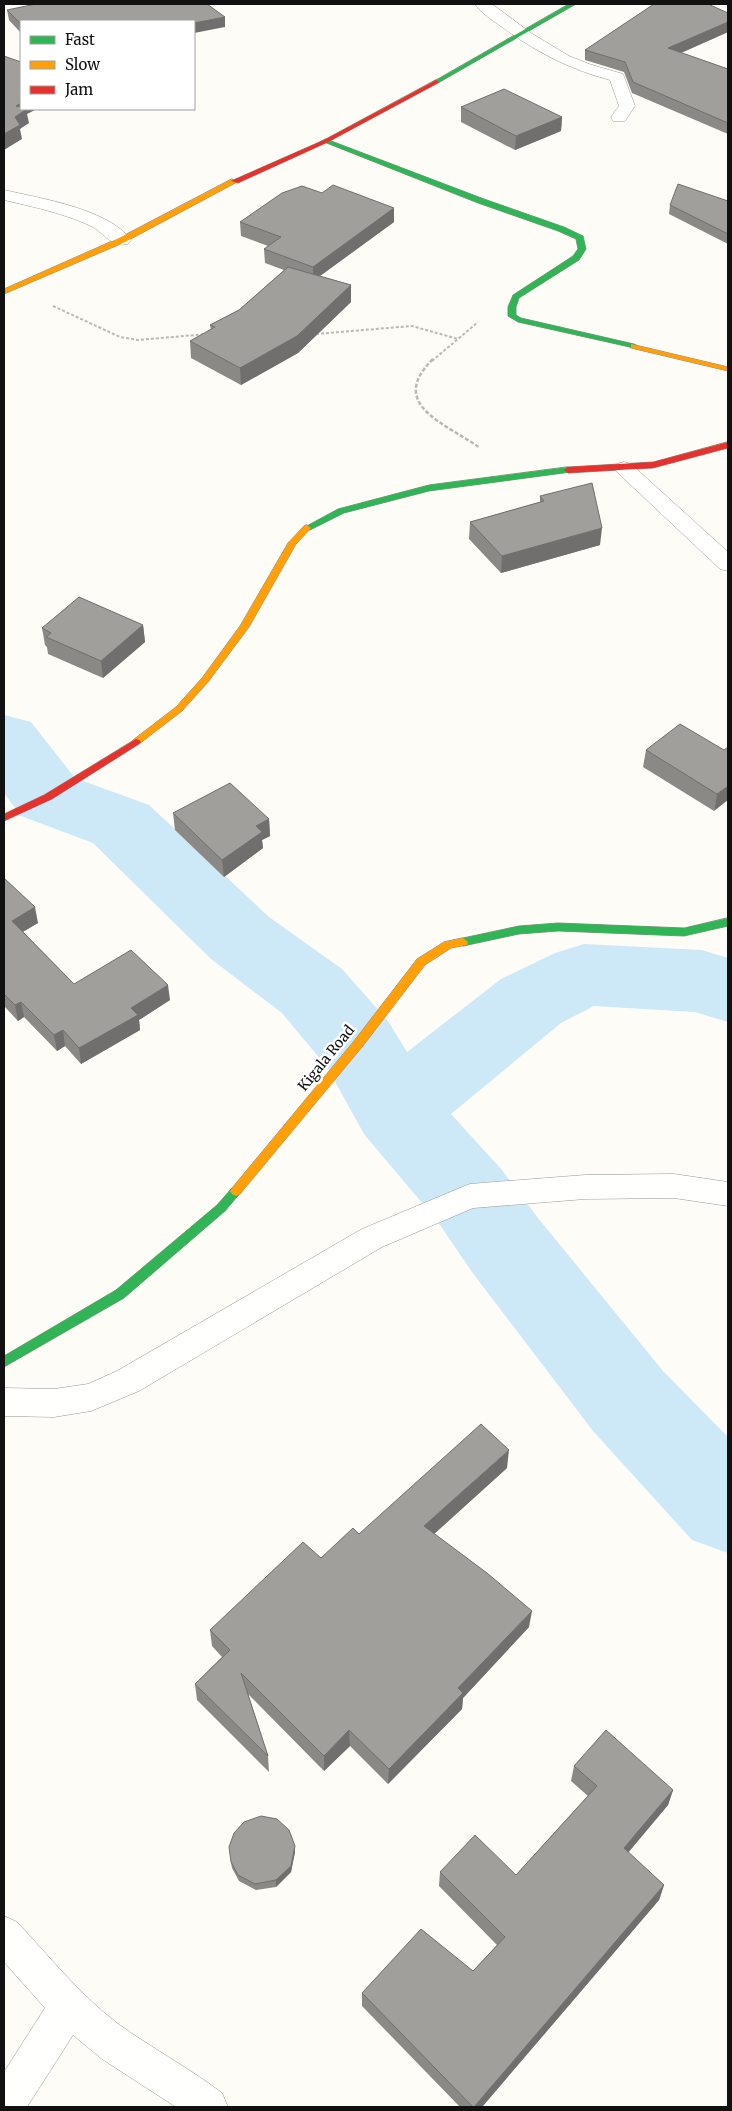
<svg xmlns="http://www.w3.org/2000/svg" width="732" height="2111" viewBox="0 0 732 2111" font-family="Merriweather,serif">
	<rect width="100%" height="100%" fill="#fdfcf7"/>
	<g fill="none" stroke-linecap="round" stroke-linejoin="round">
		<path fill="#cde8f7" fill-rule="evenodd" d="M4 715 31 722 75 778 149 805 269 917 342 969 388 1021 407 1052 501 979 555 953 584 944 702 950 728 958V1022L695 1012 594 1006 561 1023 451 1114 502 1170 538 1218 663 1371 728 1437V1553L692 1540 593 1431 472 1272 438 1222 364 1134 327 1067 282 1013 211 959 93 843 21 816 4 793Z"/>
		<g stroke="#979795" stroke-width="1">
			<g id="street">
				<path d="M475 4H492L531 33 569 56 589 64 623 74 635 106 625 121H613L611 117 619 106 610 80C569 69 536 52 502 27 492 20 482 14 475 4Z"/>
				<path d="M4 190C39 198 109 209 131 240L128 244C112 248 104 233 91 226 63 213 34 207 4 200Z"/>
				<path d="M624 462 631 464 728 552V571L720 569 617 472 614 468 617 464Z"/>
				<path d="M674 1174 728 1182V1206L674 1198 585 1199 473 1208 382 1247 139 1391 91 1411 54 1417 4 1416V1388L54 1389 88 1384 117 1371 362 1229 460 1188 470 1184 585 1175Z"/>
				<path d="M4 1916 17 1922C49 1956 79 1994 117 2023 151 2048 188 2067 222 2093L228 2107H176L102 2059 73 2035 27 2107H4V2072L45 2008 4 1962Z"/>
			</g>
		</g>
		<g stroke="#8e8d8b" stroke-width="1">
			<g id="fast">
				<path d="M569 4H576L438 83 433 82Z"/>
				<path d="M326 139 484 199 564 227 583 236 586 249 579 260 519 298 516 307V315L521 318 634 344 638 346 634 348 518 322 508 316V307L513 295 573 256 578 249 576 239 558 231 478 203 324 142 322 141Z"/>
				<path d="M568 467 572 470 571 472 429 491 344 513 310 530H304L303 528 338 509 429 485Z"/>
				<path d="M728 918V926L684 936 558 931 519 934 463 946 458 942 463 938 519 926 558 923 684 928Z"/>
				<path d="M236 1186 240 1188 242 1191 225 1211 124 1298 4 1367V1356L116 1290 217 1205 232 1188Z"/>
			</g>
		</g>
		<g stroke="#8e8d8b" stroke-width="1">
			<g id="slow">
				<path d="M232 179 239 181 125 242 4 294V289L119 238Z"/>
				<path d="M631 344 728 367V371L631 348Z"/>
				<path d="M307 525 311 528 296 544 249 627 208 682 182 711 139 744H133L131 742 133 740 176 707 202 678 240 626 288 543 304 526Z"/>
				<path d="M463 938 468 942 467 945 451 948 425 965 362 1047 240 1194 236 1196 232 1194 230 1191 232 1188 354 1041 417 959 444 942Z"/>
			</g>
		</g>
		<g stroke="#8e8d8b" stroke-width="1">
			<g id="jam">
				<path d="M436 80 439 82 438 83 328 142 238 183 231 181 324 140Z"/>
				<path d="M728 442V448L653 468 568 473 564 470 568 467 653 462Z"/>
				<path d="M136 739 139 740 141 742 139 744 52 799 4 821V814L44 795Z"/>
			</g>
		</g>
		<g stroke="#b9b9b8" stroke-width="2" stroke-dasharray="3 2" stroke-linecap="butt">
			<path d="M53 306 120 337 138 340 207 334"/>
			<path d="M316 334 412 326 458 339"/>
			<path d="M432 361 478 322"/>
		</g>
		<path stroke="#b9b9b8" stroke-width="2.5" stroke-dasharray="4 2" stroke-linecap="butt" d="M433 359C386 405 447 424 480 448"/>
		<use href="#street" fill="#fffffe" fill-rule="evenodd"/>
		<use href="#fast" fill="#30b455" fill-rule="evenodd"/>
		<use href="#slow" fill="#ff9f0a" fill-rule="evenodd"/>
		<use href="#jam" fill="#e5322d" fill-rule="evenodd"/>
	</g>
	<g fill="#8a8986">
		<path d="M7 10 225 17V27L21 21V33L9 20Z"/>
		<path d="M728 13V32L681 53 728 69V134L632 93 624 72 585 60V50Z"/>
		<path d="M461 107 562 117 561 131 515 150 461 122Z"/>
		<path d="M322 193 394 208V222L320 276 351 285V302L298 353 241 385 191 358 190 341 211 330 210 325 239 310 284 270 265 263 264 249 268 246 241 236 240 222Z"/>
		<path d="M728 201V244L669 214 670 205Z"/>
		<path d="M540 496 600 545 501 573 469 539 470 522 540 502Z"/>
		<path d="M143 625 145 642 103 678 48 654 47 647 45 645 42 628Z"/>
		<path d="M728 747 714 811 643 767 646 750H724Z"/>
		<path d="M173 813 269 819 270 836 262 840 263 848 224 877 175 830Z"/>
		<path d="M4 878 38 923 23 932 74 984 170 1000 139 1020 140 1030 81 1064 65 1046 57 1051 24 1017 18 1021 5 1007 4 1008Z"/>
		<path d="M507 1468 434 1534 529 1627 463 1698 462 1709 388 1784 350 1746 324 1771 248 1694 268 1756 269 1772 197 1700 195 1684 222 1657 212 1646 210 1630 359 1534Z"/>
		<path d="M574 1766 673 1790 668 1805 628 1853 664 1885 659 1900 482 2107H460L362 2006V1993L473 1971 497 1945 439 1886 440 1872 516 1875 588 1796 571 1781Z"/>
		<path d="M295 1852 291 1872 276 1887 256 1890 239 1881 232 1868 231 1862Z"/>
	</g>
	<g fill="#716f6d">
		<path d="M225 17V27L194 33V23Z"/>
		<path d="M728 22V32L667 59 668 48Z"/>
		<path d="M21 103V109H37L27 114 29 123 20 129 22 139 4 150V134L15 117 16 106Z"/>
		<path d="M562 117 561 131 515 150 516 136Z"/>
		<path d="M394 208V222L313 281V267Z"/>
		<path d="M351 285V302L298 353 241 385 240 368Z"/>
		<path d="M602 528 600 545 501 573 502 556Z"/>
		<path d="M143 625 145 642 103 678 101 661Z"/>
		<path d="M728 786V800L714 811 717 794Z"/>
		<path d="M269 819 270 836 262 840 263 848 224 877 222 860 256 826Z"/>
		<path d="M35 907 38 923 15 936 12 921Z"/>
		<path d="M168 985 170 1000 139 1020 140 1030 81 1064 79 1048 131 1008Z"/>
		<path d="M21 1002 24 1017 18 1021 15 1005Z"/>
		<path d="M63 1030 65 1046 57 1051 54 1035Z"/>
		<path d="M509 1450 507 1468 423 1544 424 1526Z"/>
		<path d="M532 1611 529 1627 463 1698 462 1709 388 1784 389 1769 458 1688Z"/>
		<path d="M349 1730 350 1746 324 1771V1756Z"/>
		<path d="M673 1790 668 1805 619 1863 624 1848Z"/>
		<path d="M295 1846V1852L291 1872 276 1887V1880Z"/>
		<path d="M664 1885 659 1900 482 2107H474Z"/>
	</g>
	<g fill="#a19f9c" stroke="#716f6d">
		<path d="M36 4H207L225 17 194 23V21H21V24L7 10Z"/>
		<path d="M654 4H708L728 13V22L668 48 728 69V123L633 82 625 62 585 50Z"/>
		<path d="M4 56 21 62V103L16 106 21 107V109H27L15 117 20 125 4 134Z"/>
		<path d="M504 89 562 117 516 136 461 107Z"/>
		<path d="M678 184 728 201V234L670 205Z"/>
		<path d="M333 185 394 208 313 267 264 249 281 237 240 222 282 193 302 186 322 193Z"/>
		<path d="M288 267 351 285 297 336 240 368 190 341 215 327 210 325 239 310Z"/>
		<path d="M592 483 602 528 502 556 470 522 544 501 540 496Z"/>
		<path d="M79 597 143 625 101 661 46 637 51 633 42 628Z"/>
		<path d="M680 724 724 750 728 747V786L717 794 646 750Z"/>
		<path d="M230 783 269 819 256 826 262 832 222 860 173 813Z"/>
		<path d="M4 878 35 907 12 921 74 984 131 950 168 985 131 1008 138 1015 79 1048 63 1030 54 1035 21 1002 15 1005 4 994Z"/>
		<path d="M481 1424 509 1450 424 1526 487 1573 532 1611 458 1688 463 1693 389 1769 349 1730 324 1756 241 1673 268 1756 195 1684 230 1650 210 1630 303 1542 321 1558 353 1528 359 1534Z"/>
		<path d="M606 1730 673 1790 624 1848 664 1885 474 2107H473L362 1993 421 1929 473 1971 505 1937 440 1872 475 1835 516 1875 597 1786 574 1766Z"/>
		<path d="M261 1816 277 1819 289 1830 295 1846 291 1866 276 1880 255 1884 238 1875 231 1862 229 1847 234 1833 244 1822Z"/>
	</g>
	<g text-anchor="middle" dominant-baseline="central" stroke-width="5" stroke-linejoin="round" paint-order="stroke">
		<g font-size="14" fill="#111" stroke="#fff">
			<text transform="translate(326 1058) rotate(-51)">Kigala Road</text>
		</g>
	</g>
	<rect width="732" height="2111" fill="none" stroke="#111111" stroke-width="10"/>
	<rect x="20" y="20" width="175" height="90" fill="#ffffff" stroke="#a0a0a0"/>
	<rect x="30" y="36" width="25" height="8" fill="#30b455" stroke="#a0a0a0"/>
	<text x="65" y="45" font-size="15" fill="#111111">Fast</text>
	<rect x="30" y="61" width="25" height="8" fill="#ff9f0a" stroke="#a0a0a0"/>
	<text x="65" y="70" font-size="15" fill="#111111">Slow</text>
	<rect x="30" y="86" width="25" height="8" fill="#e5322d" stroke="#a0a0a0"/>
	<text x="65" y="95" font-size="15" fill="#111111">Jam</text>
</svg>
